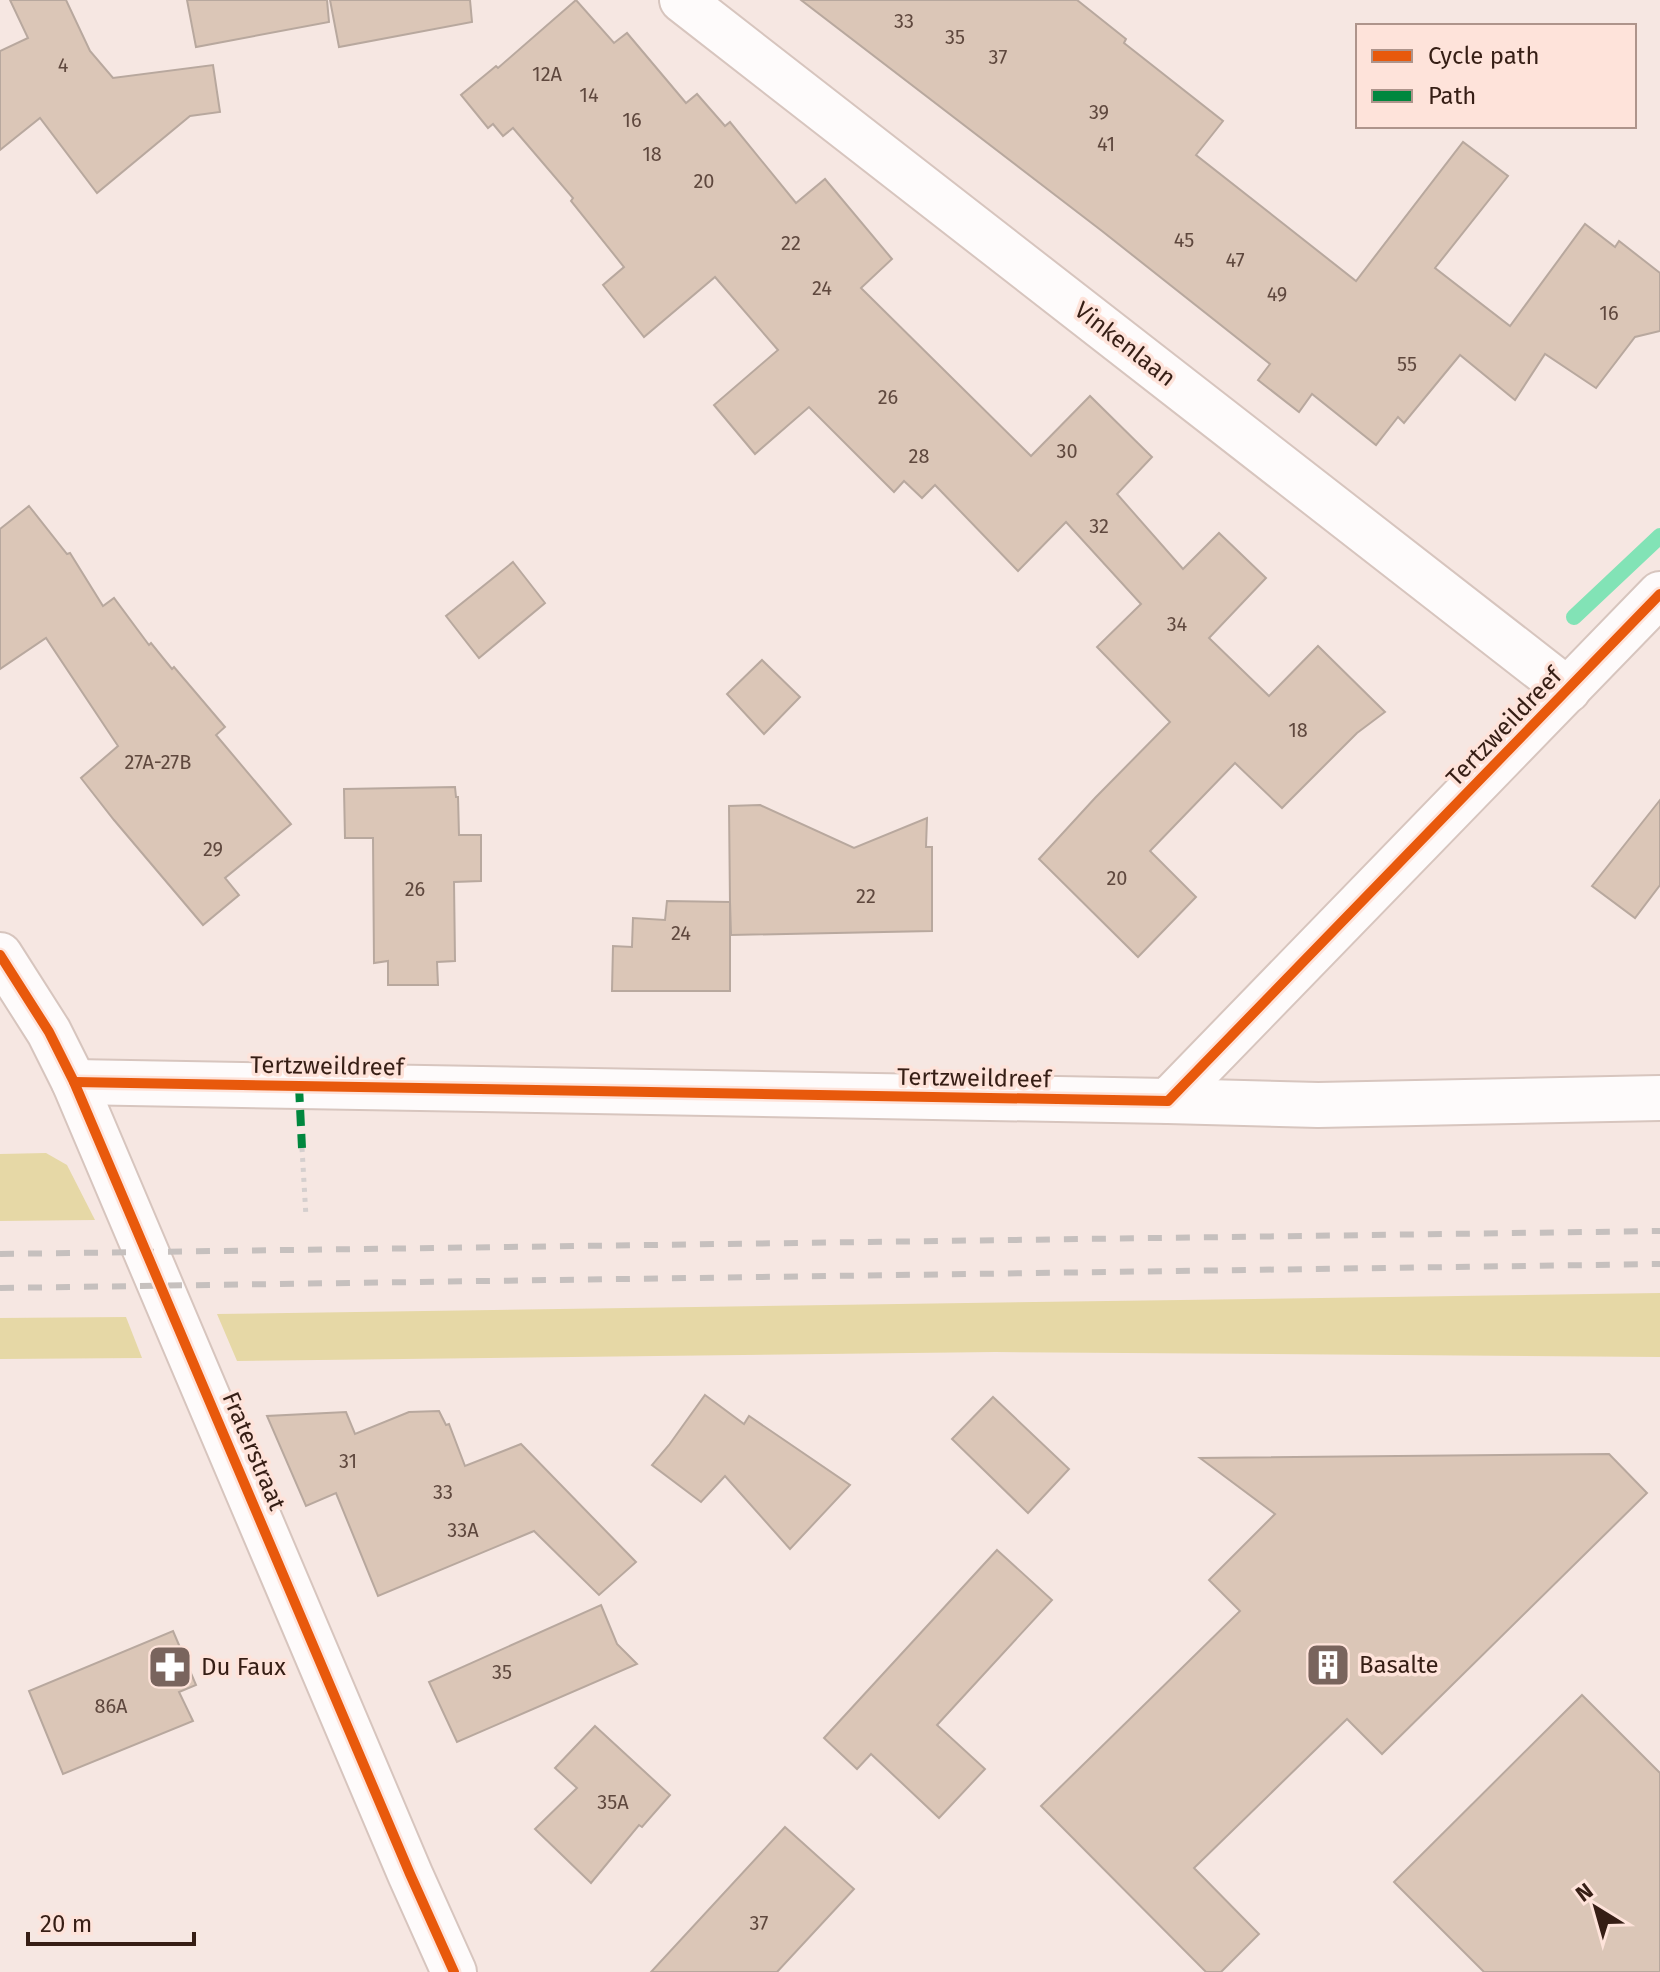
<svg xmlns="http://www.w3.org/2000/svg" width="1660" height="1972" viewBox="0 0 1660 1972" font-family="'Fira Sans',sans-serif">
	<rect width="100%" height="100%" fill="#f6e7e2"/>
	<g fill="#e6d8a6">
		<path d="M46 1153 67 1165 95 1220 0 1221V1154Z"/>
		<path d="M1660 1293V1357L995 1352 237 1361 217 1314Z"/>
		<path d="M126 1317 142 1358 0 1359V1318Z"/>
	</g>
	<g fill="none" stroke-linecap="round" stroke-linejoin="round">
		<path stroke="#82e3b6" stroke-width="16" d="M1574 617 1660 536"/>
	</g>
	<g fill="#dbc6b7" stroke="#b8a89e" stroke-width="2">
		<path d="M10 0H66L90 51 113 78 213 65 220 112 190 116 97 193 40 118 0 150V51L28 38Z"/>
		<path d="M187 0H327L329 22 196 47Z"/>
		<path d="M330 0H470L472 22 339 47Z"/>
		<path d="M576 0 614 43 627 33 686 103 697 94 725 126 730 122 796 203 825 179 892 259 861 288 1031 456 1090 396 1152 457 1117 494 1183 569 1219 533 1266 578 1209 638 1269 696 1318 646 1385 712 1357 733 1282 808 1235 763 1150 851 1196 897 1138 957 1039 859 1095 798 1170 722 1097 647 1141 604 1066 522 1018 571 935 485 922 498 904 481 894 492 809 407 755 454 714 405 778 350 715 277 644 337 603 285 624 267 571 201 573 198 513 128 503 136 493 124 488 128 461 95 496 66 498 68Z"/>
		<path d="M801 0H1077L1126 39 1124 43 1223 121 1196 155 1356 281 1463 142 1508 176 1435 268 1510 326 1585 224 1615 247 1619 241 1660 273V331L1635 337 1596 388 1545 354 1515 400 1460 355 1404 423 1398 417 1376 445 1312 394 1299 412 1258 380 1270 364 1102 231Z"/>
		<path d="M29 506 67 554 70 553 103 606 114 598 149 645 151 643 172 669 174 667 225 727 216 735 291 824 225 878 239 895 203 925 114 820 81 778 118 746 46 638 0 669V529Z"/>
		<path d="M513 562 545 603 479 658 446 616Z"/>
		<path d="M762 660 800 697 764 734 727 694Z"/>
		<path d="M455 787 456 797H458L459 835H481V881L454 882 455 961 437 962 438 985H388V961L374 963 373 838H345L344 789Z"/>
		<path d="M1660 800V885L1635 918 1592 886Z"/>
		<path d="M760 805 854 848 927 818 926 847H932V931L731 935 730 902V991H612L613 946 632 947 633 918 665 920 667 901 730 902 729 806Z"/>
		<path d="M705 1395 744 1424 749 1416 850 1485 790 1549 725 1476 701 1502 652 1465 669 1445Z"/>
		<path d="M993 1397 1069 1469 1028 1513 952 1439Z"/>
		<path d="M439 1411 446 1425 449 1424 465 1466 521 1444 636 1562 599 1595 534 1531 378 1596 336 1493 306 1506 267 1416 346 1412 355 1434 409 1412Z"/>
		<path d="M1609 1454 1647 1493 1382 1754 1347 1719 1194 1868 1259 1934 1221 1972H1206L1041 1806 1240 1611 1209 1580 1275 1514 1200 1458Z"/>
		<path d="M997 1550 1052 1600 937 1725 985 1769 939 1818 871 1754 857 1769 824 1738Z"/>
		<path d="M601 1605 617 1644 637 1664 457 1742 429 1682Z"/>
		<path d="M173 1631 196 1685 179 1692 193 1721 63 1774 29 1691Z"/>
		<path d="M1582 1695 1660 1773V1972H1484L1394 1882Z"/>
		<path d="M595 1726 670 1795 642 1827 639 1825 591 1883 535 1829 577 1788 555 1768Z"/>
		<path d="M785 1827 854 1889 777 1972H651Z"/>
	</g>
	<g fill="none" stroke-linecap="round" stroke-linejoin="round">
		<g stroke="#d7c5be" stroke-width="48">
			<g id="minor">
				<path d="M682 0 1568 690"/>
				<path d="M74 1082 1168 1101 1660 594"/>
				<path d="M1168 1101 1318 1105 1660 1098"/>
			</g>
		</g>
		<g stroke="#d7c5be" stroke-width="48">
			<path id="tertiary" d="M0 955 49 1032 74 1082 410 1874 454 1972"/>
		</g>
		<path stroke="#d5cfce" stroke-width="5" stroke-dasharray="4 6" stroke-linecap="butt" d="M302 1148 306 1217"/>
		<use href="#minor" stroke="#fefbfb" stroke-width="44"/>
		<use href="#tertiary" stroke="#fefbfb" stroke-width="44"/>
		<g stroke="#c6c0be" stroke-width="6" stroke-dasharray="14 14" stroke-linecap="butt">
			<path d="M0 1254 1660 1231"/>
			<path d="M0 1288 1660 1264"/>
		</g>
		<path stroke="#00873e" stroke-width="8" stroke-dasharray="16 8" stroke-linecap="butt" d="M299 1086 302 1148"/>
		<g stroke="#fee3da" stroke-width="15">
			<g id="cycleway">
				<path d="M0 955 49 1032 74 1082 410 1874 454 1972"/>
				<path d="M74 1082 1168 1101 1660 594"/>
			</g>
		</g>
		<use href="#cycleway" stroke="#e8590c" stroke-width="10"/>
	</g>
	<defs>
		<g id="building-square" transform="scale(2.3)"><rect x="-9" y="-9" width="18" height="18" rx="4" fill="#79645d" stroke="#fee3da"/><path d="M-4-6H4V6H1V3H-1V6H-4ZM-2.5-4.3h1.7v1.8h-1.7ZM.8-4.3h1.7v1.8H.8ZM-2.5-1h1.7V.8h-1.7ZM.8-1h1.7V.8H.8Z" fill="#fff"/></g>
		<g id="pharmacy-square" transform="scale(2.3)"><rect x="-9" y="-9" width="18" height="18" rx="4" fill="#79645d" stroke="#fee3da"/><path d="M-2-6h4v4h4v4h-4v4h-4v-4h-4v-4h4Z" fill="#fff"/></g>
	</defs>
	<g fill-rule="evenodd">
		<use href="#building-square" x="1328" y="1665"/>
		<use href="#pharmacy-square" x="170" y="1667"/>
	</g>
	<g text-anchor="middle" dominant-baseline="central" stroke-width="7" stroke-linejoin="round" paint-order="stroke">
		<g font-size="20" fill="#5f483e">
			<text x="904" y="21">33</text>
			<text x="955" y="37">35</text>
			<text x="998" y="57">37</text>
			<text x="63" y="65">4</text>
			<text x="547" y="74">12A</text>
			<text x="589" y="95">14</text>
			<text x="1099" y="112">39</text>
			<text x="632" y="120">16</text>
			<text x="1106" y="144">41</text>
			<text x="652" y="154">18</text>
			<text x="704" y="181">20</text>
			<text x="1184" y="240">45</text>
			<text x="791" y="243">22</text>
			<text x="1235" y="260">47</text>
			<text x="822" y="288">24</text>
			<text x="1277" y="294">49</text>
			<text x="1609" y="313">16</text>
			<text x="1407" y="364">55</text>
			<text x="888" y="397">26</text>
			<text x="1067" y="451">30</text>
			<text x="919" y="456">28</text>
			<text x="1099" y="526">32</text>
			<text x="1177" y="624">34</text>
			<text x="1298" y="730">18</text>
			<text x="158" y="762">27A-27B</text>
			<text x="213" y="849">29</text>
			<text x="1117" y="878">20</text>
			<text x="415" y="889">26</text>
			<text x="866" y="896">22</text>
			<text x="681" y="933">24</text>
			<text x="348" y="1461">31</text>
			<text x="443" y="1492">33</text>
			<text x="463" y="1530">33A</text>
			<text x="502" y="1672">35</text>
			<text x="111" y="1706">86A</text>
			<text x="613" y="1802">35A</text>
			<text x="759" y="1923">37</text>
		</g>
		<g font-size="24" fill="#361e15" stroke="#fee3da">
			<text transform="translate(1125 344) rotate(38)">Vinkenlaan</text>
			<text transform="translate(1504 727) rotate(-46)">Tertzweildreef</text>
			<text transform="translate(327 1066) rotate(1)">Tertzweildreef</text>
			<text transform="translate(974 1078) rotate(1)">Tertzweildreef</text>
			<text transform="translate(254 1451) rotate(67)">Fraterstraat</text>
		</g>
		<g font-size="24" fill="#361e15" stroke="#fee3da" text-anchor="start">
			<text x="1359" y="1665">Basalte</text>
			<text x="201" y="1667">Du Faux</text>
		</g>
	</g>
	<rect x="1356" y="24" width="280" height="104" fill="#fee3da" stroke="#ae948b" stroke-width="2"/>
	<rect x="1372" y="50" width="40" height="12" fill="#e8590c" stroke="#ae948b" stroke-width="2"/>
	<text x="1428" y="64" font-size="24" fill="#361e15">Cycle path</text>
	<rect x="1372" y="90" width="40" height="12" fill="#00873e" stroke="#ae948b" stroke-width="2"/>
	<text x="1428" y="104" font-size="24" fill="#361e15">Path</text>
	<g transform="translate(1596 1908) rotate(323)" stroke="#fee3da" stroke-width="6" paint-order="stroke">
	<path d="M0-6L14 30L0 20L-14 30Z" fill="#361e15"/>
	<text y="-12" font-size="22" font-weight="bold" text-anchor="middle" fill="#361e15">N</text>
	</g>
	<path d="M28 1932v12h166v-12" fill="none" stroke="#361e15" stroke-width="4"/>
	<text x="40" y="1932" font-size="24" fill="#361e15" stroke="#fee3da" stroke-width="6" paint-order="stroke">20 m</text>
</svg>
